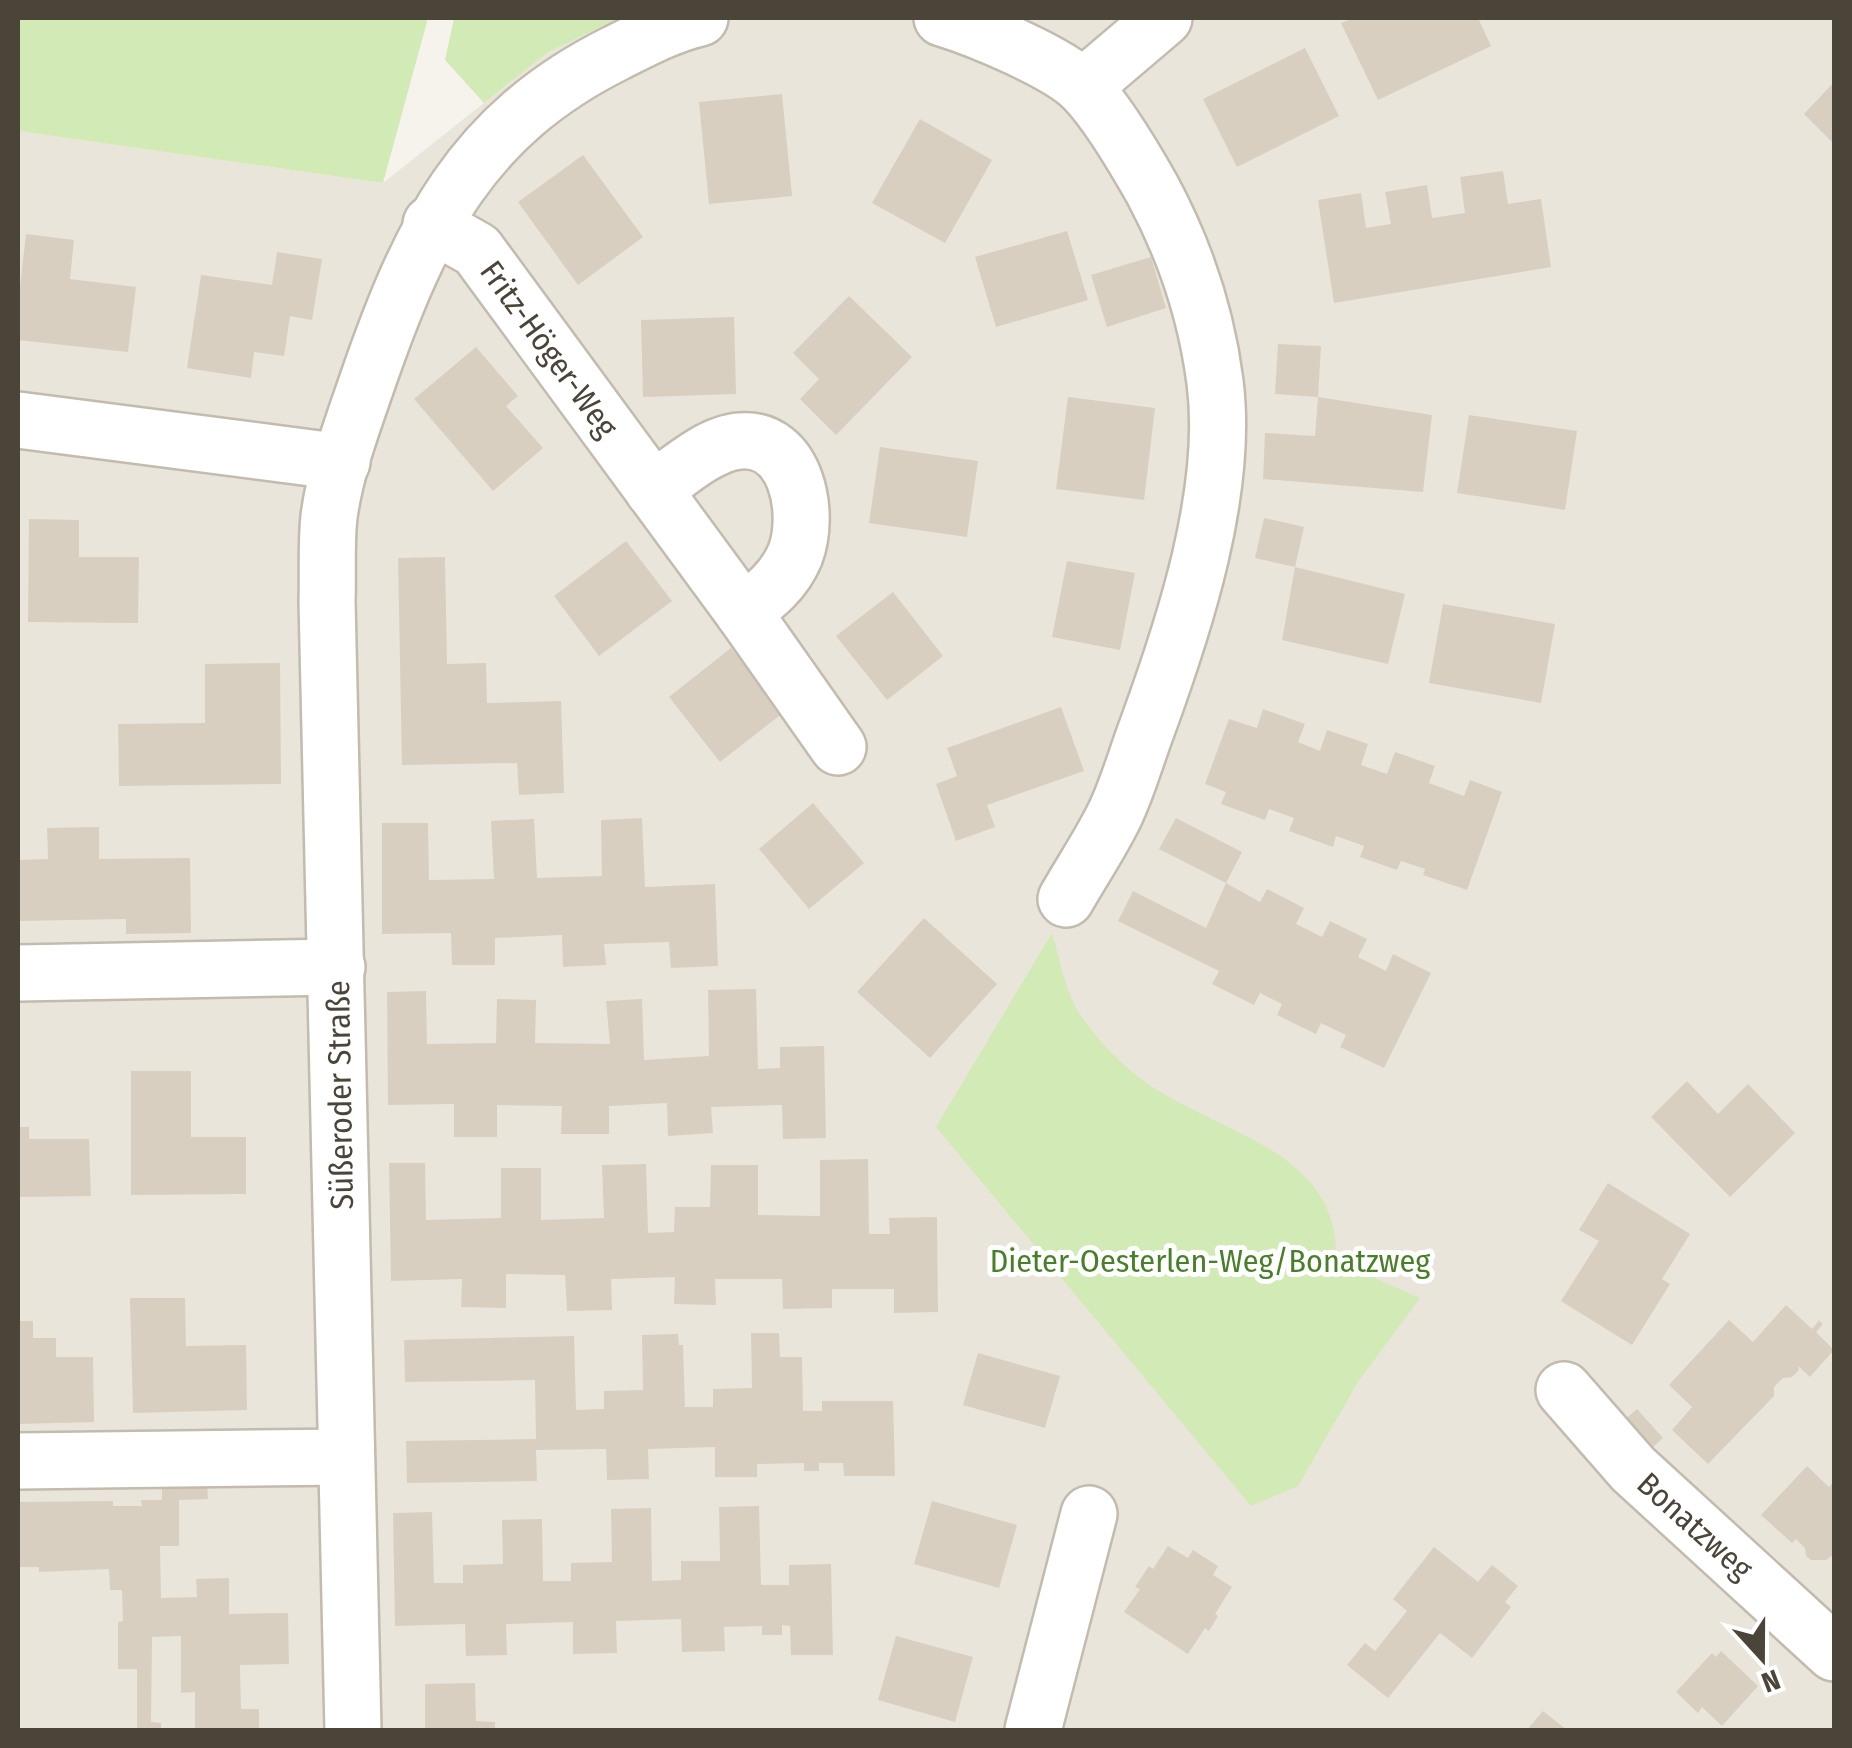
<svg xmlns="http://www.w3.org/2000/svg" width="1852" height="1748" viewBox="0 0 1852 1748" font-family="'Fira Sans Condensed',sans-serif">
	<rect width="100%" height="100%" fill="#f6f3ec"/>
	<path fill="#eae5da" d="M619 18H1834V1730H18V131L383 183 547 53Z"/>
	<g fill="#d2eab5">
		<path d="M18 18H428L383 183 18 131Z"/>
		<path d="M454 18H619L547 53 484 103 445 60Z"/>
		<path d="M1052 933C1059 956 1064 985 1075 1006 1089 1030 1109 1052 1130 1070 1202 1133 1341 1142 1336 1261L1420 1298 1358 1382 1298 1486 1251 1506 936 1127Z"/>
	</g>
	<g fill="#d8cfc1">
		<path d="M1354 18H1478L1491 46 1378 100 1341 23Z"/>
		<path d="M1305 48 1339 116 1237 167 1203 99Z"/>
		<path d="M1834 82V144L1804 114Z"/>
		<path d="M782 94 792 196 709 204 699 102Z"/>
		<path d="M920 119 992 160 945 243 872 203Z"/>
		<path d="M583 155 643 237 578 285 518 202Z"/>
		<path d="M1503 171 1508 204 1541 199 1551 267 1334 303 1318 200 1361 193 1366 228 1391 224 1385 192 1427 185 1432 218 1465 213 1460 177Z"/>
		<path d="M1067 231 1088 300 996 327 975 257Z"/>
		<path d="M26 234 74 240 70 279 136 287 128 352 18 340V305Z"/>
		<path d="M277 252 322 259 312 320 290 316 284 356 254 352 251 378 187 368 201 275 272 285Z"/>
		<path d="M1151 257 1166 308 1107 327 1091 275Z"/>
		<path d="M849 296 912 357 836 435 800 399 819 379 793 353Z"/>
		<path d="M734 317 736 394 643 397 641 320Z"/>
		<path d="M1278 344 1321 346 1318 397 1275 394Z"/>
		<path d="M476 347 518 396 506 406 543 448 493 491 414 399Z"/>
		<path d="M1068 397 1155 408 1144 500 1056 489Z"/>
		<path d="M1318 397 1432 415 1423 492 1263 479 1265 433 1315 436Z"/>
		<path d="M1469 415 1577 431 1565 510 1457 493Z"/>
		<path d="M880 447 978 461 967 537 869 523Z"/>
		<path d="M1264 518 1304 527 1295 567 1255 558Z"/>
		<path d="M29 519 79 520V557H139L138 623 28 622Z"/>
		<path d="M626 541 672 601 599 656 554 596Z"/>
		<path d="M445 557 447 664 486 663 487 703 561 701 564 793 519 795 517 763 402 765 398 558Z"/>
		<path d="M1067 561 1135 573 1120 650 1052 637Z"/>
		<path d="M1295 567 1405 594 1388 664 1282 640Z"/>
		<path d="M893 592 943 656 887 700 836 636Z"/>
		<path d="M1443 604 1555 624 1541 703 1429 683Z"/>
		<path d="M731 648 783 713 720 762 669 697Z"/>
		<path d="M280 663 281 784 119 786 118 724 205 723V664Z"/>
		<path d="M1061 707 1084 771 987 805 995 827 956 841 936 784 957 776 947 748Z"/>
		<path d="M1263 709 1305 724 1298 742 1320 751 1327 730 1368 744 1361 765 1387 774 1395 752 1435 766 1429 783 1464 796 1470 780 1502 792 1467 890 1423 875 1425 869 1401 861 1397 870 1360 857 1364 846 1336 836 1333 847 1289 831 1294 818 1269 809 1265 820 1221 804 1226 792 1205 784 1229 719 1257 728Z"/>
		<path d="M813 803 864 863 809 909 759 849Z"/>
		<path d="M642 818 645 887 715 884 718 966 671 968 669 942 604 944 606 965 563 967 562 935 495 938V965H452L451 933 382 934V823H428L429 880 494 879 491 821 534 819 537 878 602 876 601 820Z"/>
		<path d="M1176 818 1242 852 1226 883 1159 849Z"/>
		<path d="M99 827V859L190 858 191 933 126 934V919L18 921V860L48 859 47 828Z"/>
		<path d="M1226 883 1260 902 1267 889 1304 908 1296 924 1322 937 1330 921 1367 939 1358 957 1386 971 1393 954 1431 973 1384 1068 1340 1047 1346 1035 1321 1023 1316 1034 1277 1015 1282 1004 1260 993 1254 1005 1212 984 1219 971 1118 921 1133 891 1206 928Z"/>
		<path d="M924 918 997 984 930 1058 857 992Z"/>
		<path d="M756 989 758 1069 780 1068V1047L824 1046 826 1138 783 1139 782 1105 711 1107 713 1133 668 1136 667 1103 609 1106V1134H561L562 1106 497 1105V1137H454V1104L388 1105 387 992 426 991 427 1044 496 1043 497 999 536 1000 535 1043 610 1044 606 1001 642 999 644 1060 709 1056 708 990Z"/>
		<path d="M131 1071H191V1137H246V1194L131 1195Z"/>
		<path d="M1687 1081 1718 1114 1748 1084 1795 1133 1730 1197 1651 1117Z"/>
		<path d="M18 1127H29V1139H89L91 1196 18 1197Z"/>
		<path d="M868 1159 869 1234H890L889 1218 937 1217 938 1312 894 1313V1289H832V1308L783 1309 782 1279H715L716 1305 674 1304 675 1277 611 1279 612 1310 567 1311 565 1275 506 1274V1308L461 1307 462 1279 391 1281 389 1163H425L426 1220 501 1218V1168H541V1220L604 1218 602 1165 646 1164 648 1233 674 1232 675 1207H710L711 1165H758V1215L820 1216V1160Z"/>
		<path d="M1608 1183 1690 1234 1662 1279 1670 1284 1632 1345 1561 1301 1599 1241 1579 1230Z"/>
		<path d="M130 1298H185L186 1346 246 1345 247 1410 133 1413Z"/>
		<path d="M1786 1305 1812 1329 1819 1320 1823 1324 1816 1332 1834 1350 1810 1377 1798 1366 1799 1370 1792 1377 1783 1378 1774 1387V1396L1708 1464 1672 1430 1692 1407 1669 1385 1729 1320 1753 1342Z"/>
		<path d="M18 1321H33V1338H56V1357H93L94 1422 18 1424Z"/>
		<path d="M751 1333H779L780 1357H802L803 1411H822V1401H893L895 1476H844L843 1463H819V1471H804V1463L757 1464V1477H715V1447L648 1449 649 1479 607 1480 606 1449 536 1450 537 1481 407 1483 406 1441 536 1439 535 1380 405 1382 404 1340 574 1336 576 1410 604 1409V1391L643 1390 642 1335 678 1334 679 1345H683L685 1407H713V1389L752 1388Z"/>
		<path d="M978 1353 1060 1376 1045 1428 963 1405Z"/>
		<path d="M1637 1409 1663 1438 1647 1452 1621 1423Z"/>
		<path d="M1807 1466 1829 1487 1834 1481V1554L1826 1560H1811L1806 1556 1805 1548 1796 1539 1792 1543 1761 1515Z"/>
		<path d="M207 1477 208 1499 179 1500V1546H160L161 1598 197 1597 196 1579 229 1578V1614L288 1613 289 1664 240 1665 241 1709H259V1730H195V1692L181 1693V1636L152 1637 151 1722 161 1723V1730H137V1669H118V1622L123 1621 122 1590H110L109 1569 39 1572V1567H18V1502L113 1501V1506H142L141 1500H162V1478Z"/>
		<path d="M932 1501 1017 1525 999 1588 914 1564Z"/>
		<path d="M759 1506 761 1585H789V1565L831 1564 833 1655H791L790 1626 782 1625V1635H762V1626L724 1627 725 1651 682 1652 681 1619 616 1621 617 1653 573 1654V1622L506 1624 507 1655 466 1656 465 1624 395 1626 393 1513 432 1512 434 1583H463V1565L503 1564 502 1520 542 1519 543 1581H571V1563L612 1562 611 1509 651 1508 652 1581 681 1580V1561H720L719 1507Z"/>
		<path d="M1168 1546 1188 1558 1193 1550 1218 1566 1213 1575 1232 1587 1215 1614 1218 1616 1209 1631 1205 1628 1188 1654 1124 1612 1140 1589 1135 1587 1149 1566 1153 1569Z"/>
		<path d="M1434 1547 1478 1582 1492 1565 1518 1586 1505 1602 1511 1607 1472 1658 1440 1633 1388 1698 1347 1665 1365 1643 1375 1651 1407 1611 1393 1599Z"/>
		<path d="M896 1636 973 1657 955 1722 878 1700Z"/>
		<path d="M1721 1651 1758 1686 1722 1726 1702 1707 1698 1713 1676 1692 1712 1653 1716 1657Z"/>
		<path d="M475 1683 476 1721 495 1722V1730H425V1684Z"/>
		<path d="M1543 1711 1567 1730H1527Z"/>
	</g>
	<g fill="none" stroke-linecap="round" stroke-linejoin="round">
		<g stroke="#c2bbae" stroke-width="60">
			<g id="minor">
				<path d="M942 18C978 29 1058 62 1084 88 1108 113 1135 159 1152 189 1185 250 1206 312 1215 382 1229 491 1184 627 1147 728 1136 757 1128 787 1115 814 1101 843 1082 871 1066 899"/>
				<path d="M1083 87 1164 18"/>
				<path d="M431 224 477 250 743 612 838 747"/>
				<path d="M18 420 342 462"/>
				<path d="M653 490C677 473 710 443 740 441 797 436 811 514 795 555 784 581 765 596 743 612"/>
				<path d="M18 973 337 967"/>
				<path d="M1564 1390 1633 1469 1834 1653"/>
				<path d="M18 1461 346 1457"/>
				<path d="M353 1730 327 601C328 573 326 544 329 517 335 470 354 421 369 377 420 231 471 125 616 53 644 39 670 25 700 18"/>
				<path d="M1033 1730 1089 1514"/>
			</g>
		</g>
		<use href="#minor" stroke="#fff" stroke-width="55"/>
	</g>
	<g text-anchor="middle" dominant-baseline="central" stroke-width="10" stroke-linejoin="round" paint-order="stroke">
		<g font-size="32" fill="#4b4439" stroke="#fff">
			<text transform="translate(549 349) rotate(54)">Fritz-Höger-Weg</text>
			<text transform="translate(340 1095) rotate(-91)">Süßeroder Straße</text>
			<text transform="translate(1695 1526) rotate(42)">Bonatzweg</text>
		</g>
		<g font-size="32" fill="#4a7f2a" stroke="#fff">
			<text x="1210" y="1261">Dieter-Oesterlen-Weg/Bonatzweg</text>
		</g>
	</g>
	<rect width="1852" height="1748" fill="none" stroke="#4b4439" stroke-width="40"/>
	<g transform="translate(1762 1658) rotate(159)" stroke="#ffffff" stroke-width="8" paint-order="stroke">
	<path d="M0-8L18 38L0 25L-18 38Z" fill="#4b4439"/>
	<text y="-15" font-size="28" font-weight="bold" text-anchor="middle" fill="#4b4439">N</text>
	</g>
</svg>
